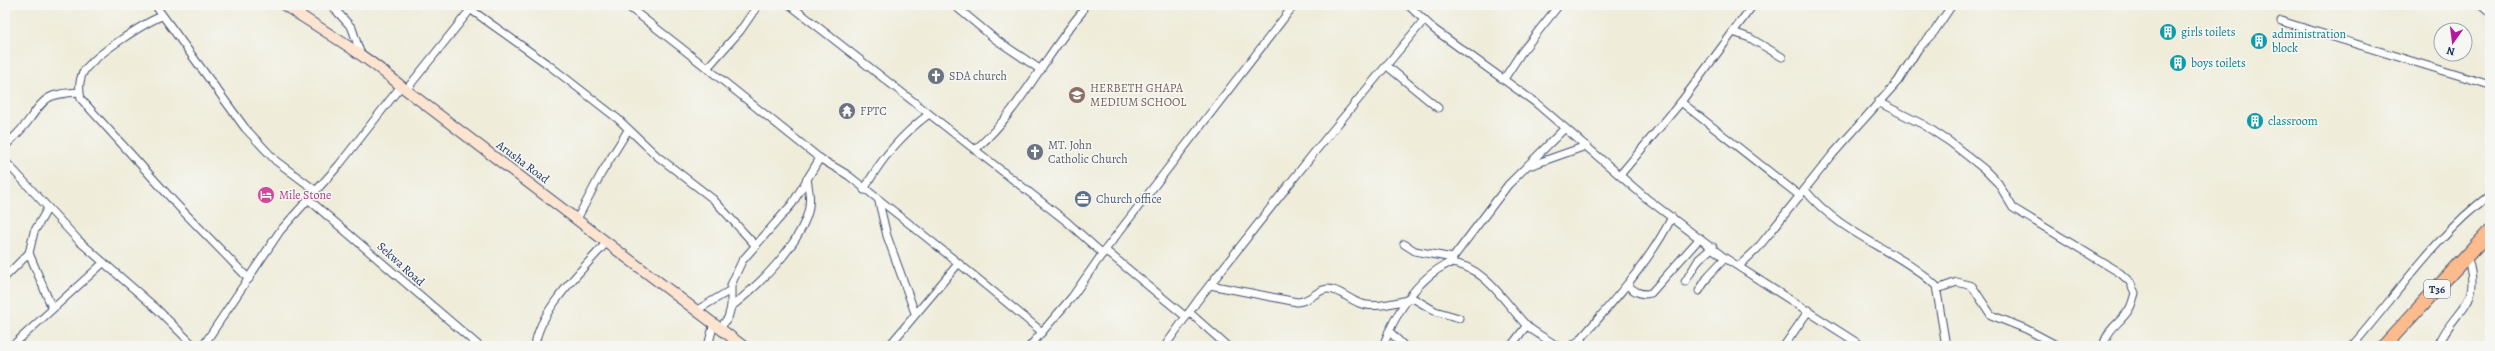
<svg xmlns="http://www.w3.org/2000/svg" width="2495" height="351" viewBox="0 0 2495 351" font-family="Alegreya,serif">
	<rect width="100%" height="100%" fill="#f6f6f2"/>
	<filter id="ink" filterUnits="userSpaceOnUse"><feTurbulence type="fractalNoise" baseFrequency=".025" numOctaves="2"/><feDisplacementMap in="SourceGraphic" scale="8" xChannelSelector="R" yChannelSelector="G"/><feConvolveMatrix kernelMatrix="1 2 1 2 8 2 1 2 1" color-interpolation-filters="sRGB"/></filter>
	<filter id="wash" filterUnits="userSpaceOnUse"><feTurbulence type="fractalNoise" baseFrequency=".012" numOctaves="4" result="noise"/><feDisplacementMap in="SourceGraphic" scale="16" xChannelSelector="R" yChannelSelector="G"/><feGaussianBlur stdDeviation="0.9" result="paint"/><feColorMatrix in="noise" values="0 0 0 0 0 0 0 0 0 0 0 0 0 0 0 0 0 1.4 0 .05"/><feComposite in="paint" operator="in"/></filter>
	<g filter="url(#wash)">
		<rect width="100%" height="100%" fill="#efecd9"/>
	</g>
	<g filter="url(#ink)">
		<g fill="none" stroke-linecap="round" stroke-linejoin="round">
			<g stroke="#3b4b70" stroke-width="9">
				<g id="street">
					<path d="M155 5 245 128 276 161 315 190"/>
					<path d="M331 5 352 28 361 55"/>
					<path d="M626 5C691 54 754 106 818 157 828 164 839 169 849 176 914 227 979 279 1042 332"/>
					<path d="M790 5 1066 221 1103 254"/>
					<path d="M954 5 995 39 1041 70"/>
					<path d="M1408 5 1435 30 1536 103 1646 198 1725 258 1862 346"/>
					<path d="M2482 5 2490 12"/>
					<path d="M470 9 550 66 618 119 657 156 713 199 756 246"/>
					<path d="M162 16C144 23 95 55 84 71 79 79 79 90 81 99L178 206 249 279"/>
					<path d="M2281 21 2490 85"/>
					<path d="M1733 32 1750 38 1782 57"/>
					<path d="M1387 66 1438 108"/>
					<path d="M708 67 740 31 758 5"/>
					<path d="M1504 79 1521 53 1559 5"/>
					<path d="M406 90 474 5"/>
					<path d="M1681 102 1800 196"/>
					<path d="M1878 102 1924 125 1950 142 1984 169 1998 183 2013 208 2120 273 2130 282 2135 293C2133 299 2132 306 2128 311 2119 324 2108 328 2103 346"/>
					<path d="M5 146C13 138 22 130 29 120 46 96 48 94 79 92"/>
					<path d="M976 149C1020 110 1045 56 1082 12L1084 5"/>
					<path d="M5 161 79 241 157 309 194 346"/>
					<path d="M1532 165 1586 146"/>
					<path d="M1620 175 1681 102 1753 5"/>
					<path d="M864 190C881 158 901 135 929 114"/>
					<path d="M1805 190C1842 236 1896 248 1936 286L1946 346"/>
					<path d="M308 199 479 346"/>
					<path d="M879 202 887 236 915 313"/>
					<path d="M48 208 34 232 29 253 52 308"/>
					<path d="M577 219 601 174 628 130"/>
					<path d="M1404 244 1415 251 1453 258"/>
					<path d="M1105 250 1186 317"/>
					<path d="M1449 263 1508 185 1565 128"/>
					<path d="M1739 266 1757 249 1833 154 1898 81 1918 49 1934 32 1952 5"/>
					<path d="M5 277 29 253"/>
					<path d="M1685 282 1699 259 1713 247"/>
					<path d="M1210 285 1297 302C1312 301 1317 289 1328 289 1338 289 1349 299 1359 303 1374 309 1392 303 1408 300"/>
					<path d="M1627 285C1634 291 1641 296 1651 293L1700 238"/>
					<path d="M1937 289 1957 282 1972 286 1991 315 2026 329 2058 346"/>
					<path d="M1699 291 1709 275 1725 258"/>
					<path d="M1411 297 1435 311 1459 318"/>
					<path d="M731 307C759 285 798 247 808 212 811 201 809 190 807 179"/>
					<path d="M697 310 729 291"/>
					<path d="M1189 312 1227 346"/>
					<path d="M720 328 728 318 731 307V285L742 261 792 204 820 158"/>
					<path d="M1389 331 1404 346"/>
					<path d="M5 343 7 346"/>
					<path d="M12 346 102 264"/>
					<path d="M203 346 280 231 339 165 401 86"/>
					<path d="M535 346C539 310 583 269 607 242"/>
					<path d="M708 346 714 323"/>
					<path d="M889 346 958 264"/>
					<path d="M1030 346 1072 297 1105 250 1294 5"/>
					<path d="M1165 346 1198 300 1313 154 1424 20"/>
					<path d="M1383 346C1395 314 1417 278 1449 263 1483 264 1505 303 1526 325 1535 333 1547 339 1557 346"/>
					<path d="M1511 346 1527 325"/>
					<path d="M1571 346 1580 340C1613 301 1649 263 1672 217"/>
					<path d="M1784 346 1809 310"/>
					<path d="M2352 346C2395 297 2438 233 2490 195"/>
					<path d="M2438 346C2454 306 2484 308 2467 256"/>
				</g>
			</g>
			<g stroke="#3b4b70" stroke-width="12">
				<path id="secondary" d="M284 5C324 31 364 54 401 86L743 346"/>
			</g>
			<g stroke="#3b4b70" stroke-width="15">
				<path id="highway" d="M2384 346 2490 231"/>
			</g>
			<use href="#street" stroke="#fff" stroke-width="7"/>
			<use href="#secondary" stroke="#fde4d1" stroke-width="10"/>
			<use href="#highway" stroke="#fbbb8c" stroke-width="13"/>
		</g>
	</g>
	<defs>
		<g id="building-disc" transform="scale(0.9)"><circle r="9.5" fill="#0f9aa8" stroke="#f6f6f2"/><path d="M-4-6H4V6H1V3H-1V6H-4ZM-2.5-4.3h1.7v1.8h-1.7ZM.8-4.3h1.7v1.8H.8ZM-2.5-1h1.7V.8h-1.7ZM.8-1h1.7V.8H.8Z" fill="#fff"/></g>
		<g id="church-disc" transform="scale(0.9)"><circle r="9.5" fill="#6b7280" stroke="#f6f6f2"/><path d="M-1.2-6h2.4v3.5h3.3v2.4h-3.3V6h-2.4V-.1h-3.3v-2.4h3.3Z" fill="#fff"/></g>
		<g id="school-disc" transform="scale(0.9)"><circle r="9.5" fill="#8d6e63" stroke="#f6f6f2"/><path d="M0-5L7-2L0 1L-7-2ZM-4 1L0 2.5L4 1V4Q0 6-4 4Z" fill="#fff"/></g>
		<g id="temple-disc" transform="scale(0.9)"><circle r="9.5" fill="#6b7280" stroke="#f6f6f2"/><path d="M0-6L5-2H3V0L6.5 2.5H4V6H1.5V3h-3V6H-4V2.5H-6.5L-3 0V-2H-5Z" fill="#fff"/></g>
		<g id="hotel-disc" transform="scale(0.9)"><circle r="9.5" fill="#d1479c" stroke="#f6f6f2"/><path d="M-6-4.5h1.5V1H6V5H4.5V3h-9V5H-6ZM-4 0a1.8 1.8 0 1 1 3.6 0ZM.5 0V-2.5h3Q6-2.5 6 0Z" fill="#fff"/></g>
		<g id="office-disc" transform="scale(0.9)"><circle r="9.5" fill="#5c6f8a" stroke="#f6f6f2"/><path d="M-6-3h4V-5.5h4V-3h4V5H-6ZM-1-4.5V-3h2v-1.5ZM-6 0V1H6V0Z" fill="#fff"/></g>
	</defs>
	<g fill-rule="evenodd">
		<use href="#building-disc" x="2168" y="32"/>
		<use href="#building-disc" x="2259" y="41"/>
		<use href="#building-disc" x="2178" y="63"/>
		<use href="#church-disc" x="936" y="76"/>
		<use href="#school-disc" x="1077" y="95"/>
		<use href="#temple-disc" x="847" y="111"/>
		<use href="#building-disc" x="2255" y="121"/>
		<use href="#church-disc" x="1035" y="152"/>
		<use href="#hotel-disc" x="266" y="195"/>
		<use href="#office-disc" x="1083" y="199"/>
	</g>
	<g text-anchor="middle" dominant-baseline="central" stroke-width="3.5" stroke-linejoin="round" paint-order="stroke">
		<rect fill="#f6f6f2" stroke="#5d6b8a" stroke-width="1" x="2424" y="280" width="26" height="18" rx="3"/>
		<g font-size="11" font-weight="bold" fill="#1b2f5e">
			<text x="2437" y="289">T36</text>
		</g>
		<g font-size="12" fill="#0d838f" stroke="#f6f6f2" text-anchor="start">
			<text x="2181" y="32">girls toilets</text>
			<text x="2272" y="34">administration<tspan x="2272" dy="14">block</tspan></text>
			<text x="2191" y="63">boys toilets</text>
			<text x="2268" y="121">classroom</text>
		</g>
		<g font-size="12" fill="#5b616d" stroke="#f6f6f2" text-anchor="start">
			<text x="949" y="76">SDA church</text>
			<text x="860" y="111">FPTC</text>
			<text x="1048" y="145">MT. John<tspan x="1048" dy="14">Catholic Church</tspan></text>
		</g>
		<g font-size="12" fill="#785e54" stroke="#f6f6f2" text-anchor="start">
			<text x="1090" y="88">HERBETH GHAPA<tspan x="1090" dy="14">MEDIUM SCHOOL</tspan></text>
		</g>
		<g font-size="12" fill="#1b2f5e" stroke="#f6f6f2">
			<text transform="translate(523 162) rotate(37)">Arusha Road</text>
			<text transform="translate(401 264) rotate(42)">Sekwa Road</text>
		</g>
		<g font-size="12" fill="#b23c85" stroke="#f6f6f2" text-anchor="start">
			<text x="279" y="195">Mile Stone</text>
		</g>
		<g font-size="12" fill="#4e5e75" stroke="#f6f6f2" text-anchor="start">
			<text x="1096" y="199">Church office</text>
		</g>
	</g>
	<rect width="2495" height="351" fill="none" stroke="#f6f6f2" stroke-width="20"/>
	<g transform="translate(2453 42) rotate(194)"><circle r="19" fill="#f6f6f2" stroke="#9ea6b7"/>
	<path d="M0-3L7 15L0 10L-7 15Z" fill="#b5179e"/>
	<text y="-6" font-size="11" font-weight="bold" text-anchor="middle" fill="#1b2f5e">N</text>
	</g>
</svg>
